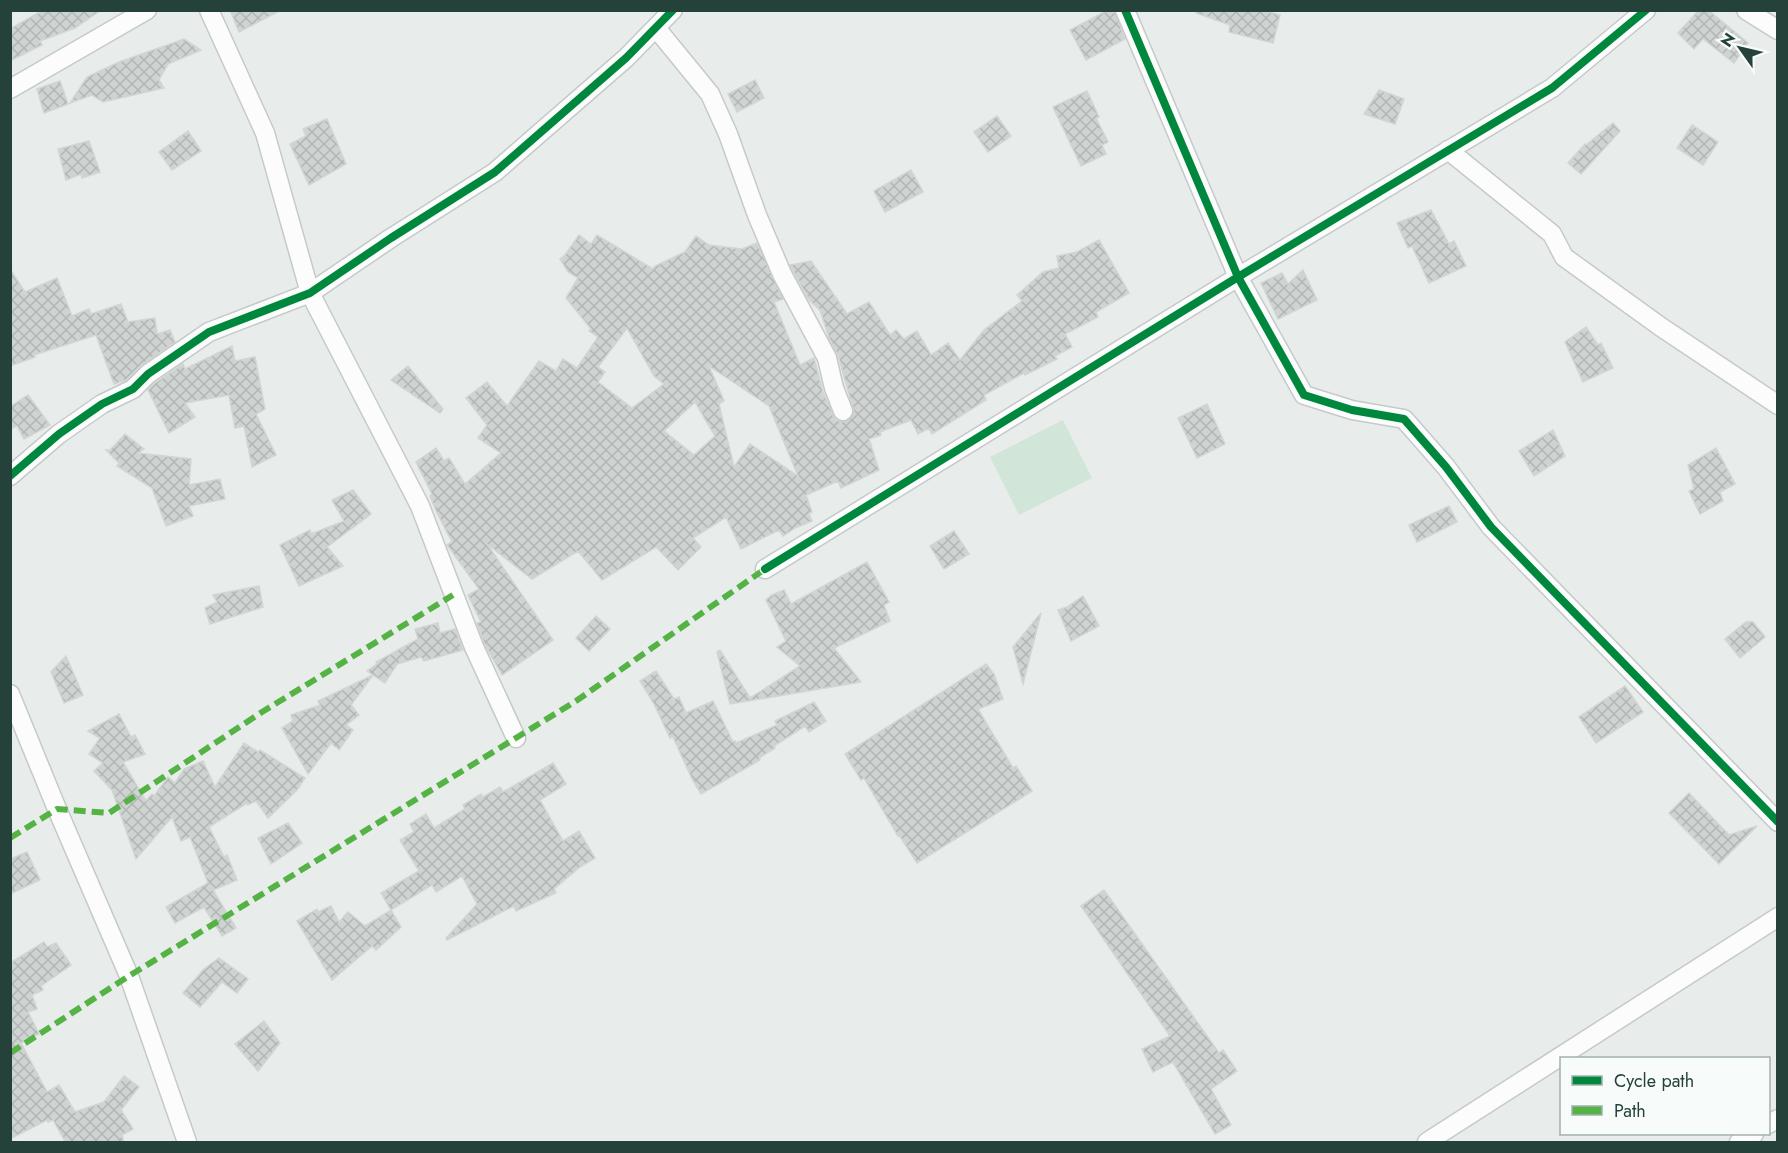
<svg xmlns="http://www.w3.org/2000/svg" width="1788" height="1153" viewBox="0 0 1788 1153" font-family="Jost,sans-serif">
	<defs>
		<pattern id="building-cross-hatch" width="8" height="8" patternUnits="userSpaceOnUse" patternTransform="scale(1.5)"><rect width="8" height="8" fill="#cfd4d2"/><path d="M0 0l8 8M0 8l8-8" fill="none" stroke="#b2b7b5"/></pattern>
	</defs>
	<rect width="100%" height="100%" fill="#e8edeb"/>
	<path fill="#d1e6d8" d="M1063 420 1092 478 1019 515 990 457Z"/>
	<g fill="url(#building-cross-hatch)" stroke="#d1d6d4" stroke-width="1.5" fill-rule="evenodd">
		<path d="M43 10H101L75 28 40 41 42 45 10 61V29Z"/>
		<path d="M230 10H281L239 32Z"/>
		<path d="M1108 10H1114L1125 39 1086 60 1070 30Z"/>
		<path d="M1196 10H1262L1280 15 1273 43 1229 32 1230 25 1196 13Z"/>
		<path d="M1699 10H1708L1748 43 1734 63 1703 39 1694 49 1678 33Z"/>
		<path d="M184 39 201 50 168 64 159 80 164 88 103 102 92 95 70 103 87 77 119 62Z"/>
		<path d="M755 80 764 98 737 112 728 94Z"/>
		<path d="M60 81 68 104 44 113 37 89Z"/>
		<path d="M1379 90 1404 99 1395 124 1364 114Z"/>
		<path d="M1087 91 1099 117 1096 118 1108 142 1102 145 1106 154 1081 166 1053 107Z"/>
		<path d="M997 116 1011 136 988 152 974 132Z"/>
		<path d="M327 119 346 164 309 185 290 144 306 136 303 129Z"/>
		<path d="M1613 123 1620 131 1581 174 1568 163 1585 144 1586 145Z"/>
		<path d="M1692 125 1718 142 1703 165 1677 148Z"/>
		<path d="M188 131 201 151 172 170 159 152Z"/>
		<path d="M89 141 100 172 82 178 81 174 66 180 58 149Z"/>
		<path d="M911 170 923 192 885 212 874 191Z"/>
		<path d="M1431 210 1449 244 1454 241 1466 266 1429 283 1412 246 1408 248 1397 223Z"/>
		<path d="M579 235 591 244 597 235 653 269 655 266 685 252 696 236 709 245 742 249 757 243 783 299 774 302 800 365 814 358 823 392 833 415 836 420 842 422 851 418 854 412 838 355 829 338 820 310 809 300 790 265 811 261 847 314 869 302 890 335 896 330 904 339 917 331 931 355 948 343 960 360 984 330 1022 301 1017 295 1043 272 1059 268 1057 256 1077 252 1099 240 1129 293 1096 312 1098 317 1065 334 1072 347 1055 356 1057 359 1025 375 1024 373 984 395 986 400 932 434 929 428 918 434 911 420 880 432 881 435 869 439 879 470 841 488 838 481 806 495 812 512 809 514 812 521 795 528 783 536 779 530 741 549 726 517 693 538 701 547 678 570 656 547 602 580 578 551 532 579 487 544 553 640 502 675 484 643 477 623 481 622 468 595 479 589 447 545 452 542 437 513 430 496 432 494 416 462 436 448 444 461 449 458 465 484 501 453 478 438 487 425 466 398 487 382 507 406 539 361 556 371 563 359 577 368 598 337 589 331 591 329 566 298 578 278 568 272 560 259 565 255ZM627 328 654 376 664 384 632 408 598 382 605 372 598 367ZM709 366 769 406 798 476 750 444 734 467 719 404 724 401ZM695 402 715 436 694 455 664 431Z"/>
		<path d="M10 269 25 292 57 278 72 316 89 309 91 314 121 304 128 322 155 318 157 334 170 330 175 342 141 365 126 380 114 384 96 335 34 355 35 357 10 366Z"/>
		<path d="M1303 270 1317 300 1278 319 1261 283 1282 273 1288 284Z"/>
		<path d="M1586 327 1598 345 1601 343 1613 368 1583 382 1565 342Z"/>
		<path d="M232 346 235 361 255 357 265 409 256 414 276 455 252 467 244 426 235 428 229 395 185 403 195 417 169 433 148 390 155 383 183 364 185 369Z"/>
		<path d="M408 366 443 409 440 413 391 380Z"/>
		<path d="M28 395 50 425 24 439 17 426 10 429V407Z"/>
		<path d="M1207 404 1225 444 1197 458 1178 418Z"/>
		<path d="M1553 430 1565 456 1534 476 1519 451Z"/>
		<path d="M125 434 144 449 138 453 191 459 189 485 220 479 225 499 189 506 193 516 166 526 152 488 117 466 119 463 106 450H110Z"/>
		<path d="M1716 448 1735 484 1720 492 1723 501 1700 514 1689 491 1694 489 1688 465Z"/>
		<path d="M353 490 371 514 327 547 343 566 299 586 280 545 310 530 311 534 344 521 332 500Z"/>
		<path d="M1449 506 1457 522 1417 542 1409 525Z"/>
		<path d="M954 531 969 554 944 569 930 546Z"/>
		<path d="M867 562 889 602 884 605 890 621 834 648 861 682 730 704 717 652 720 650 750 698 800 666 777 647 786 641 766 600 772 595 784 590 791 604Z"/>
		<path d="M259 586 263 607 210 624 205 608 217 602 213 595Z"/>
		<path d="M1083 596 1099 626 1071 641 1058 610 1067 607Z"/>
		<path d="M1041 613 1023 684 1013 647Z"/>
		<path d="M596 616 610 629 589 651 576 638Z"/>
		<path d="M1746 622H1753L1765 637 1740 658 1725 639Z"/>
		<path d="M438 623 440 633 455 629 463 650 424 661 421 657 397 664 385 683 367 671 377 664 376 662 418 639 415 629Z"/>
		<path d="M66 656 83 695 64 703 51 672Z"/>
		<path d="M986 664 994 674 1003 699 978 709 1013 768 1016 766 1032 791 917 863 899 835 898 836 864 778 861 780 845 754Z"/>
		<path d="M656 671 674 699 679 697 686 713 713 701 733 742 735 741 736 743 777 725 775 721 814 702 826 721 809 732 805 726 774 746 775 748 759 758 760 760 701 794 692 779 673 737 670 738 654 704 640 681Z"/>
		<path d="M373 675 351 705 359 715 346 725 353 730 339 750 331 743 308 774 282 728 293 721 291 715 320 705 318 701Z"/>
		<path d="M1625 686 1643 712 1596 743 1579 717Z"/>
		<path d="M119 714 131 737 135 735 145 754 123 762 146 801 152 794 154 796 168 777 175 783 184 769 203 761 215 787 244 743 258 752 260 750 305 778 297 790 268 818 256 801 248 805 247 803 209 827 224 857 227 855 237 880 213 890 236 928 222 936 204 907 175 923 166 907 208 883 190 837 181 841 172 817 136 859 112 790 94 771 103 763 89 754 100 738 88 731Z"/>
		<path d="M553 763 566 784 540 800 563 841 579 831 595 858 580 867 554 889 556 893 516 911 514 906 447 940 446 938 477 904 462 876 436 892 432 885 391 910 381 893 419 871 400 840 414 832 410 824 426 814 434 828 465 809 463 805 481 794 483 797 500 787 503 792Z"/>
		<path d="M1689 793 1729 835 1757 826 1719 864 1669 813Z"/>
		<path d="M288 823 302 843 271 864 258 838Z"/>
		<path d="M27 852 40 880 10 894V859Z"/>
		<path d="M1104 890 1219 1053 1223 1050 1237 1071 1211 1089 1231 1125 1215 1134 1173 1062 1153 1072 1142 1049 1170 1036 1081 906Z"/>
		<path d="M331 906 339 922 348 912 365 926 391 910 401 927 376 950 372 946 332 980 297 921 317 909 318 912Z"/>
		<path d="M44 942 47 947 56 943 71 965 41 986 43 990 32 995 37 1009 28 1012 39 1034 21 1043 47 1092 59 1085 75 1112 104 1102 124 1076 139 1087 121 1110 133 1129 122 1135 124 1143H66L53 1120 48 1122 47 1120 10 1139V963Z"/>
		<path d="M219 958 248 979 237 993 222 982 200 1007 183 993 204 969Z"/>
		<path d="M264 1021 280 1043 258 1071 235 1044Z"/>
	</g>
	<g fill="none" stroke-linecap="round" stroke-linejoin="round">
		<g stroke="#c5cac8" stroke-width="21">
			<g id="street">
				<path d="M209 10 265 133 310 293 420 506 474 647 516 738"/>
				<path d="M1125 10 1238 277 1304 395 1352 410 1404 419 1446 467 1491 527 1778 822"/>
				<path d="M1746 10 1778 30"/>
				<path d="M656 28 710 94 728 134 757 215 782 274 827 358 834 388 843 411"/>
				<path d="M10 89 147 10"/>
				<path d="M1448 150 1552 234 1564 257 1661 327 1778 405"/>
				<path d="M10 476 59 434 102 404 133 389 148 374 209 332 310 293 391 238 495 172 626 58 673 10"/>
				<path d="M765 569 1238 277 1552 88 1646 10"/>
				<path d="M10 694 57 809 129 976 187 1142"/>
				<path d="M1768 1124 1778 1119"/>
				<path d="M1427 1142 1778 917"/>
				<path d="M1739 1142 1754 1134"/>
			</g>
		</g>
		<use href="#street" stroke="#fcfcfc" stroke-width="18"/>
		<g stroke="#55b346" stroke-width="6" stroke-dasharray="12 6" stroke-linecap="butt">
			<path d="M10 838 57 809 109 813 262 712 453 595"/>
			<path d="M10 1053 129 976 576 701 765 569"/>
		</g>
		<g stroke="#f7fbf9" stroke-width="11">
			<g id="cycleway">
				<path d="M1125 10 1238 277 1304 395 1352 410 1404 419 1446 467 1491 527 1778 822"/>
				<path d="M10 476 59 434 102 404 133 389 148 374 209 332 310 293 391 238 495 172 626 58 673 10"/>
				<path d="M765 569 1238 277 1552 88 1646 10"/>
			</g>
		</g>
		<use href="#cycleway" stroke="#00873e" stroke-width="8"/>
	</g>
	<rect width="1788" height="1153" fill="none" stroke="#24423a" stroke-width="24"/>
	<rect x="1560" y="1057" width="210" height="78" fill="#f7fbf9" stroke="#a3b1ad" stroke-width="1.5"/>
	<rect x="1572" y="1076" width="30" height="9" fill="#00873e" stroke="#a3b1ad" stroke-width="1.5"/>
	<text x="1614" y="1087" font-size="18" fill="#24423a">Cycle path</text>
	<rect x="1572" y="1106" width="30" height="9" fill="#55b346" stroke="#a3b1ad" stroke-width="1.5"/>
	<text x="1614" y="1117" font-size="18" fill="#24423a">Path</text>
	<g transform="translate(1740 48) rotate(304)" stroke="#f7fbf9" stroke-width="4.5" paint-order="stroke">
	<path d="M0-4.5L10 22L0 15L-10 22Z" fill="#24423a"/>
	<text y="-9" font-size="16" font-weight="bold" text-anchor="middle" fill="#24423a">N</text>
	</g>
</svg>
